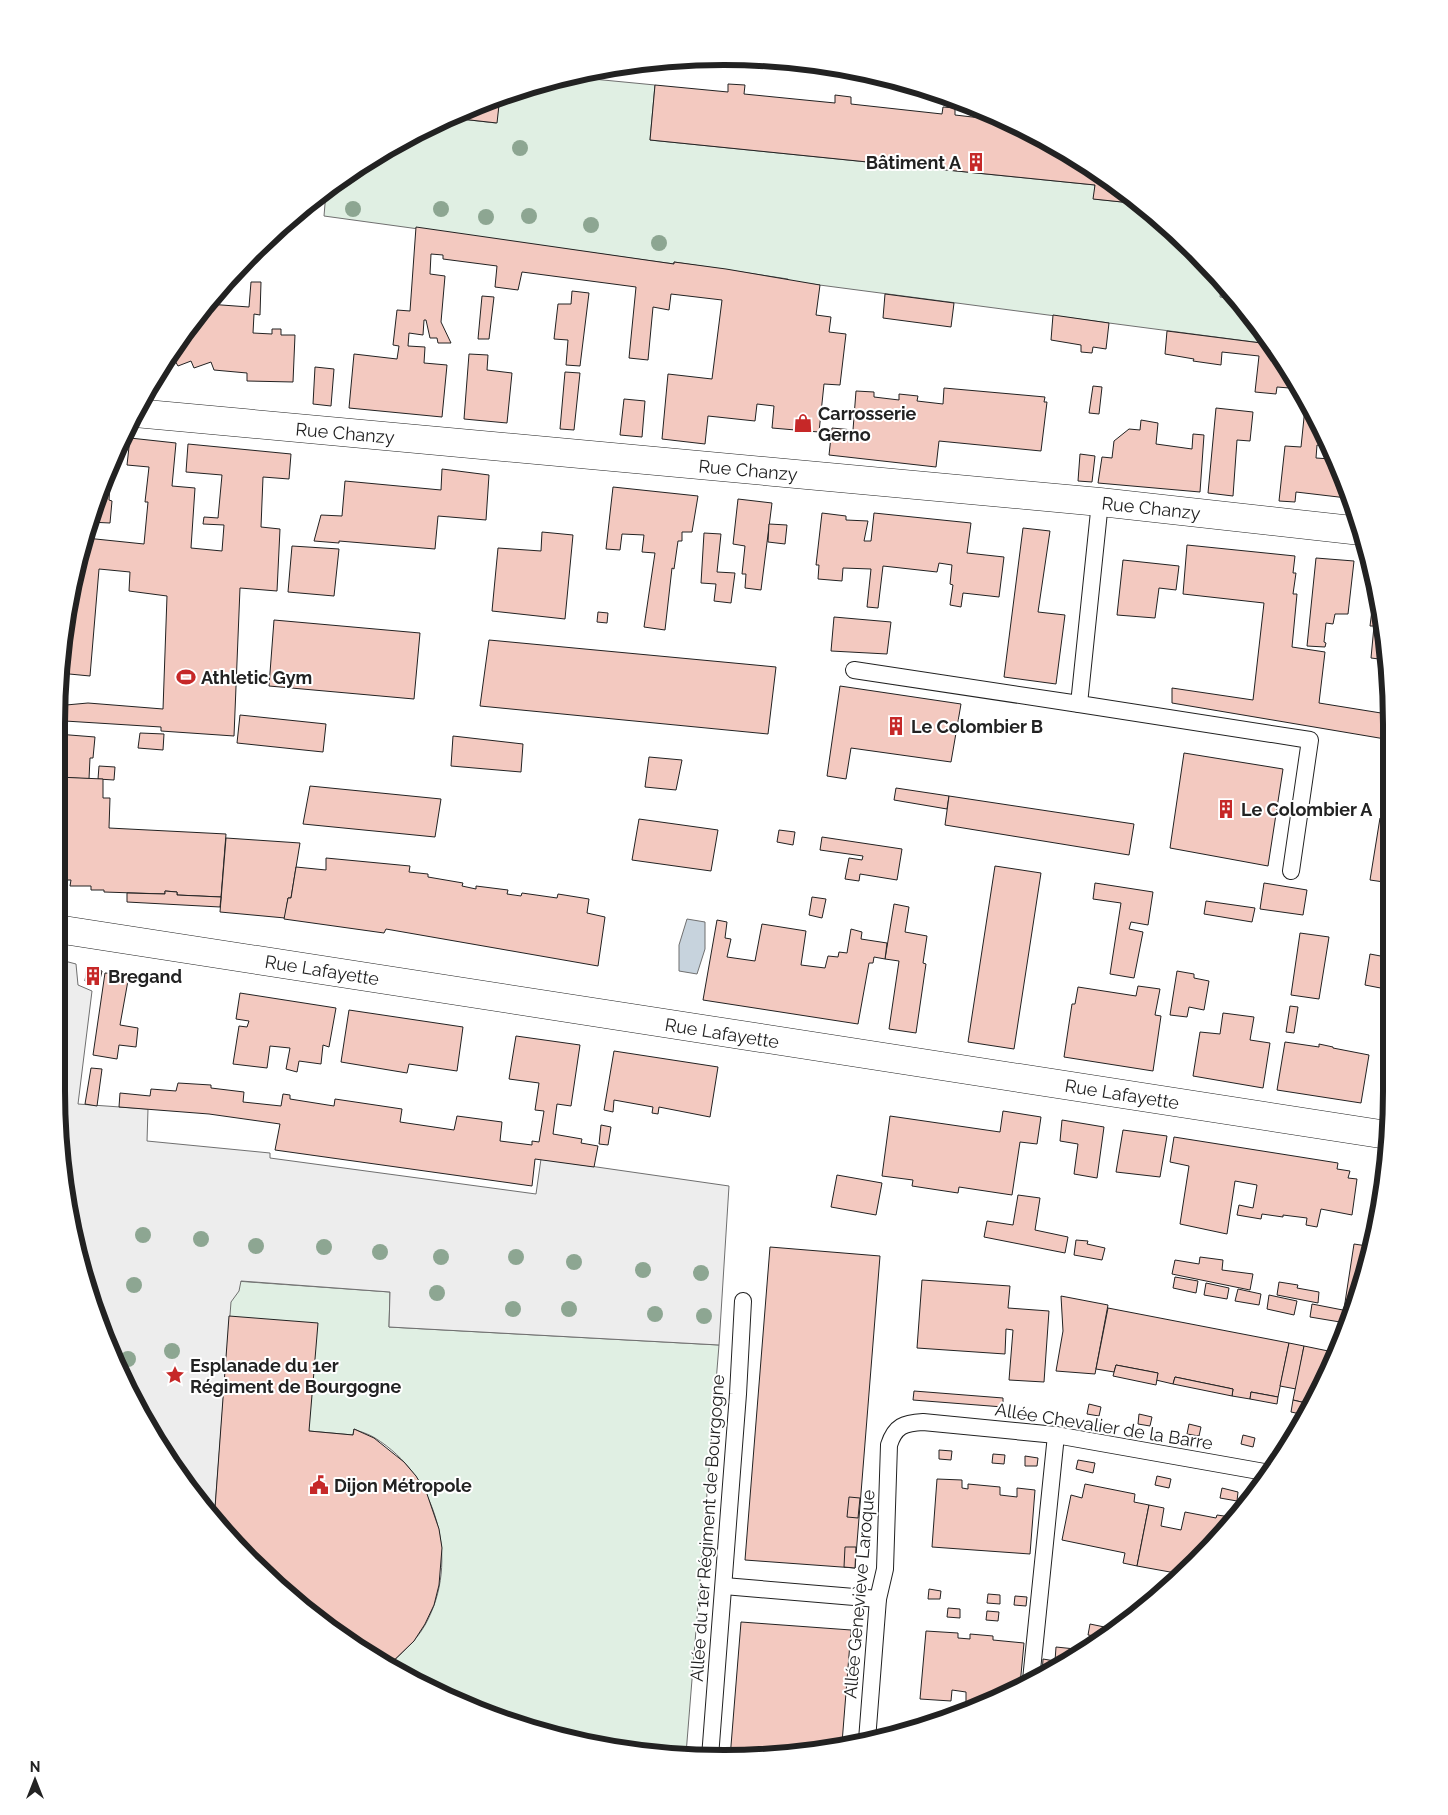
<svg xmlns="http://www.w3.org/2000/svg" width="1448" height="1815" viewBox="0 0 1448 1815" font-family="Raleway,sans-serif">
	<rect width="100%" height="100%" fill="#fff"/>
	<g fill="#e0efe3" stroke="#6f6f6f">
		<path d="M572 77 655 85 650 140 1095 185 1094 199 1141 204 1222 280 1220 297 1237 299 1269 344 789 281 788 279 674 262V264L324 216 326 192 390 146 452 118 496 123 500 96 510 92Z"/>
		<path d="M81 1270 390 1292 389 1327 719 1345 686 1754 551 1736 387 1667C401 1654 416 1641 425 1625 461 1561 437 1476 375 1438 369 1434 361 1432 354 1429L353 1435 309 1431 229 1316 215 1508H210L146 1425Z"/>
	</g>
	<path fill="#ededed" stroke="#6f6f6f" d="M57 959 76 964 78 985 92 991 78 1104 148 1109 147 1141 270 1153V1158L536 1194 541 1159 729 1186 719 1345 389 1327 390 1292 241 1281 239 1291 231 1302 215 1508H210L146 1425 79 1264 56 1091Z"/>
	<path fill="#c7d3dd" stroke="#6f6f6f" d="M687 919 705 922V949L697 974 679 971V945Z"/>
	<g fill="#f3c9c0" stroke="#222">
		<path d="M728 84 745 85 744 94 835 103V95L851 97V104L942 114 943 107 955 108V115L1007 121 1020 125 1131 194 1141 204 1093 199 1095 185 650 140 655 85 728 92Z"/>
		<path d="M500 96 497 123 452 118Z"/>
		<path d="M416 227 674 264V262L726 269 820 285 816 315 831 317 829 332 846 334 840 385 824 384 819 432 772 428 774 406 757 404 755 421 708 416 705 444 662 439 668 374 712 379 722 300 671 294 669 310 653 307 648 360 629 358 636 287 522 272 518 290 495 287 497 266 443 259V255L431 254 430 274 445 276 441 322 451 343H438L437 338H430L426 320H424L423 335 409 333 408 346 425 347 424 363 447 365 442 417 349 408 354 354 397 359 399 346 393 345 397 310 410 311Z"/>
		<path d="M251 282H261L260 315 254 314 253 333 272 334V329H281V335H295L293 382 247 381V373L214 370 211 362 194 368 191 361 178 366 174 359 166 362 208 304 249 307Z"/>
		<path d="M572 291 589 293 580 366 566 365 568 340 554 339 558 304H571Z"/>
		<path d="M885 294 954 303 951 327 883 318Z"/>
		<path d="M482 296 494 297 489 339H478Z"/>
		<path d="M1053 315 1109 323 1106 349 1093 347 1092 353 1081 352V345L1051 340Z"/>
		<path d="M1167 331 1269 344 1273 350 1271 360 1282 362 1302 389 1277 387 1276 394 1255 392 1259 356 1222 352 1221 365 1193 361 1194 359 1165 354Z"/>
		<path d="M469 354 488 355 487 370 512 373 507 423 464 419Z"/>
		<path d="M315 367 334 369 331 406 313 404Z"/>
		<path d="M565 372 580 373 574 430 560 429Z"/>
		<path d="M1093 386 1102 387 1099 414 1089 413Z"/>
		<path d="M944 388 1045 397 1044 402H1047L1041 451 939 441 936 467 829 455 832 428 853 430 856 391 874 392V397L899 400V394L918 396 917 401 943 404Z"/>
		<path d="M1306 398 1323 441V446L1317 445 1316 458 1331 459 1347 498 1296 492 1295 502 1279 501 1285 446 1301 447Z"/>
		<path d="M624 399 645 401 642 437 620 435Z"/>
		<path d="M1216 408 1253 412 1250 441 1237 440 1233 496 1208 493Z"/>
		<path d="M1141 420 1158 423 1156 444 1192 449 1193 434 1204 435 1200 492 1098 483 1102 457 1112 458 1114 441 1129 429 1140 430Z"/>
		<path d="M130 438 176 443 172 486 195 488 191 548 222 551 224 525 203 524 204 517 218 518 222 475 186 472 188 444 291 454 289 479 263 477 261 527 280 529 277 591 240 588 234 736 161 731V727L65 721 66 705 88 703 163 709 167 596 129 591 130 572 99 569 90 676 59 673 86 538 144 544 148 502H145L149 467 127 465Z"/>
		<path d="M1080 454 1095 456 1092 482 1078 481Z"/>
		<path d="M111 466 109 500 112 501 110 523 89 522 92 509Z"/>
		<path d="M442 469 489 475 486 520 438 516 435 549 339 541V543L314 541 321 515 342 516 345 481 441 490Z"/>
		<path d="M613 487 698 496 692 532H682V541H678L674 569 672 568 665 630 644 627 655 553 642 552 644 535 622 534 620 550 606 549Z"/>
		<path d="M738 499 772 503 761 590 745 588 746 574H742L745 546 733 544Z"/>
		<path d="M822 513 846 516V520L868 521 864 541H871L874 513 971 523 967 553 1004 557 999 597 963 593 961 607 950 605 953 585 950 584 952 565 939 563 937 572 883 566 878 608 867 607 871 569 843 568 842 581 818 579 819 565H816Z"/>
		<path d="M769 524 787 525 785 544 768 542Z"/>
		<path d="M1023 528 1050 531 1038 612 1065 615 1056 684 1004 677Z"/>
		<path d="M542 532 573 535 565 619 492 611 498 548 541 551Z"/>
		<path d="M704 533 721 534 717 572 735 573 731 603 714 601 716 584 701 583Z"/>
		<path d="M1187 545 1295 556 1293 573H1296L1293 594H1297L1292 647 1325 652 1319 703 1381 713 1387 660 1371 658 1374 626H1370L1375 586 1390 680 1391 740 1172 703V688L1253 700 1264 603 1183 594Z"/>
		<path d="M292 546 339 549 334 596 288 592Z"/>
		<path d="M1316 558 1354 561 1348 614H1335L1333 624 1326 623 1324 642 1326 643 1325 647 1307 646Z"/>
		<path d="M1123 560 1179 566 1176 590 1159 588 1155 618 1117 615Z"/>
		<path d="M598 612 608 613 607 623 597 622Z"/>
		<path d="M834 617 891 622 887 654 831 651Z"/>
		<path d="M274 620 420 633 414 699 269 686Z"/>
		<path d="M489 640 776 667 768 734 480 706Z"/>
		<path d="M840 686 961 704 951 762 851 748 846 779 827 776Z"/>
		<path d="M240 715 326 724 323 752 237 743Z"/>
		<path d="M140 733 164 734 163 750 138 748Z"/>
		<path d="M57 734 95 737 93 758H90L89 779 57 777Z"/>
		<path d="M453 736 523 744 521 772 451 766Z"/>
		<path d="M1184 753 1283 769 1268 866 1170 848Z"/>
		<path d="M649 757 682 760 676 790 645 787Z"/>
		<path d="M99 766 115 767 114 780 98 779Z"/>
		<path d="M57 777 103 779V798H110L109 828 226 834 221 897 177 895V892L165 891V894L104 892V890H91V886H70L71 880H57Z"/>
		<path d="M310 786 441 799 435 837 303 824Z"/>
		<path d="M896 788 949 796 947 809 894 800Z"/>
		<path d="M949 796 1134 824 1129 855 945 825Z"/>
		<path d="M1380 818 1391 820V883L1370 880Z"/>
		<path d="M639 819 718 830 711 871 632 860Z"/>
		<path d="M779 830 795 832 793 845 777 842Z"/>
		<path d="M822 837 902 849 897 880 860 874 859 881 845 879 849 858 862 860 863 856 820 850Z"/>
		<path d="M226 838 300 843 291 898H288L285 918 220 912Z"/>
		<path d="M326 858 410 866 409 872 428 874V877L463 883 462 886 476 889V886L508 890 507 894 521 896 522 893 557 898 558 894 589 899 587 913 605 917 598 966 386 929 384 933 284 919 288 898H291L296 867 326 870Z"/>
		<path d="M995 866 1041 873 1014 1049 968 1042Z"/>
		<path d="M1095 883 1153 892 1148 925 1131 922 1129 929 1143 932 1134 978 1110 974 1121 903 1093 899Z"/>
		<path d="M1264 883 1307 890 1303 915 1260 909Z"/>
		<path d="M165 891 177 892V895L221 897 220 907 127 902V893L165 894Z"/>
		<path d="M812 897 826 899 822 918 809 915Z"/>
		<path d="M1206 901 1255 908 1252 922 1204 914Z"/>
		<path d="M894 904 909 907 905 932 927 936 923 963 926 964 916 1033 889 1029 899 961 885 959Z"/>
		<path d="M717 920 727 922 725 938 731 939 727 957 755 961 762 924 806 931 801 965 825 968 828 956 838 957 839 952 847 953 851 929 862 932 861 939 887 943 885 959 874 957 873 963H869L858 1024 703 1000Z"/>
		<path d="M1300 933 1329 937 1319 999 1291 995Z"/>
		<path d="M1370 954 1391 958V990L1365 985Z"/>
		<path d="M87 967 102 971 99 984 85 981Z"/>
		<path d="M1177 971 1194 974V978L1209 981 1204 1010 1189 1007 1187 1017 1170 1015Z"/>
		<path d="M105 973 129 975 120 1025 138 1028 136 1047 119 1045 117 1059 93 1055Z"/>
		<path d="M1138 986 1160 989 1155 1015 1161 1016 1153 1071 1064 1057 1072 1004H1075L1078 987 1136 996Z"/>
		<path d="M240 993 336 1008 329 1047 323 1045 321 1064 299 1061 297 1072 286 1069 290 1048 270 1046 267 1068 233 1064 239 1026 247 1027 249 1021 236 1019Z"/>
		<path d="M1290 1006 1298 1007 1294 1033 1286 1032Z"/>
		<path d="M349 1010 463 1027 457 1071 409 1064 407 1073 341 1062Z"/>
		<path d="M1223 1013 1254 1017 1250 1040 1270 1043 1263 1088 1193 1076 1200 1032 1220 1034Z"/>
		<path d="M516 1036 580 1045 571 1106 557 1104 553 1134 582 1139 581 1143 598 1146 594 1167 535 1159 532 1186 275 1150 280 1124 209 1114 119 1107 120 1093 150 1096 151 1089 176 1091 178 1083 211 1085V1088L244 1092 243 1102 281 1106 283 1094 290 1095V1099L334 1106 335 1099 402 1109 400 1122 454 1130 457 1116 502 1122 500 1141 532 1145V1141L539 1142 544 1111 535 1110 539 1083 509 1079Z"/>
		<path d="M1285 1042 1319 1047V1044L1333 1047V1048L1369 1055 1361 1103 1277 1090Z"/>
		<path d="M614 1051 718 1067 710 1117 659 1107 658 1114 652 1113 653 1107 614 1100 613 1112 604 1110Z"/>
		<path d="M91 1068 102 1069 97 1106 85 1104Z"/>
		<path d="M1003 1111 1041 1117 1037 1144 1020 1142 1012 1195 959 1187 958 1193 912 1186 913 1180 882 1176 890 1116 1000 1132Z"/>
		<path d="M1062 1120 1104 1127 1097 1178 1074 1174 1078 1144 1060 1141Z"/>
		<path d="M601 1125 611 1127 608 1145 599 1144Z"/>
		<path d="M1123 1130 1167 1136 1160 1177 1116 1172Z"/>
		<path d="M1174 1137 1338 1163 1337 1169 1350 1171 1348 1178 1357 1179 1352 1215 1321 1209 1317 1227 1306 1225 1307 1218 1283 1215V1217L1262 1214 1261 1219 1237 1215 1239 1205 1253 1208 1257 1185 1235 1181 1227 1234 1180 1224 1189 1166 1170 1162Z"/>
		<path d="M1383 1170 1379 1221 1374 1239Z"/>
		<path d="M837 1175 882 1183 876 1215 831 1207Z"/>
		<path d="M1018 1195 1040 1198 1035 1230 1068 1237 1065 1253 984 1237 987 1221 1013 1225Z"/>
		<path d="M1368 1239 1373 1240 1352 1310 1344 1309 1354 1244 1367 1246Z"/>
		<path d="M1076 1240 1088 1241 1087 1244 1105 1248 1102 1260 1074 1255Z"/>
		<path d="M770 1247 880 1256 855 1568 745 1560Z"/>
		<path d="M1200 1257 1223 1260 1222 1270 1253 1274 1250 1290 1172 1274 1175 1260 1199 1264Z"/>
		<path d="M1175 1277 1198 1281 1196 1293 1173 1288Z"/>
		<path d="M922 1280 1010 1286 1008 1308 1049 1311 1044 1382 1009 1380 1013 1330 1006 1329 1005 1354 917 1348Z"/>
		<path d="M1279 1282 1298 1285 1297 1288 1319 1292 1318 1303 1277 1295Z"/>
		<path d="M1206 1283 1229 1288 1227 1299 1204 1295Z"/>
		<path d="M1238 1289 1261 1294 1259 1305 1235 1301Z"/>
		<path d="M1269 1295 1297 1301 1294 1315 1267 1309Z"/>
		<path d="M1061 1296 1108 1305 1095 1374 1056 1371 1063 1331Z"/>
		<path d="M1312 1304 1348 1311 1346 1323 1310 1317Z"/>
		<path d="M1108 1308 1289 1343 1278 1397 1251 1392 1250 1399 1232 1396 1233 1389 1175 1377 1173 1384 1156 1380 1158 1373 1116 1365 1114 1372 1096 1369Z"/>
		<path d="M229 1316 318 1323 309 1431 353 1435 354 1429 374 1438 404 1462 416 1476 427 1494 439 1529 442 1548 439 1585 434 1605 425 1624 414 1641 387 1667 252 1563 210 1508H215Z"/>
		<path d="M1289 1343 1304 1346 1296 1389 1280 1386Z"/>
		<path d="M1304 1346 1338 1353 1310 1404 1293 1400Z"/>
		<path d="M1116 1365 1158 1373 1156 1385 1113 1376Z"/>
		<path d="M1175 1377 1233 1389 1232 1396 1173 1384Z"/>
		<path d="M914 1391 1003 1398V1407L913 1400Z"/>
		<path d="M1251 1392 1278 1397 1277 1404 1250 1399Z"/>
		<path d="M1293 1400 1310 1404 1305 1415 1291 1412Z"/>
		<path d="M1089 1404 1101 1407 1099 1416 1087 1414Z"/>
		<path d="M1139 1414 1152 1417 1150 1426 1138 1424Z"/>
		<path d="M1189 1424 1201 1427 1199 1436 1187 1434Z"/>
		<path d="M1243 1435 1255 1438 1253 1447 1241 1444Z"/>
		<path d="M939 1450 952 1451 951 1460 939 1459Z"/>
		<path d="M993 1454 1005 1455 1004 1464 992 1463Z"/>
		<path d="M1025 1456 1038 1458 1037 1466H1025Z"/>
		<path d="M1078 1460 1095 1463 1093 1473 1076 1469Z"/>
		<path d="M1157 1476 1171 1479 1169 1488 1155 1485Z"/>
		<path d="M937 1479 962 1480V1488L968 1489V1484L1000 1487V1495L1017 1497V1488L1035 1490 1030 1554 932 1547Z"/>
		<path d="M1085 1484 1135 1494 1134 1502 1149 1505 1137 1566 1123 1563 1125 1553 1062 1540 1071 1495 1082 1498Z"/>
		<path d="M1222 1488 1238 1492 1237 1501 1220 1498Z"/>
		<path d="M849 1497 860 1498 858 1518 847 1517Z"/>
		<path d="M1149 1505 1164 1508 1161 1526 1181 1530 1185 1512 1216 1518 1217 1515 1231 1517 1181 1574 1137 1566Z"/>
		<path d="M845 1547H856L855 1568 844 1567Z"/>
		<path d="M929 1589 941 1591 940 1599H928Z"/>
		<path d="M988 1594 1000 1595V1604L987 1603Z"/>
		<path d="M1015 1596 1027 1597 1026 1606 1014 1605Z"/>
		<path d="M948 1608 960 1609V1618L947 1617Z"/>
		<path d="M987 1611 999 1612 998 1621 986 1620Z"/>
		<path d="M741 1622 851 1630 842 1743 730 1758Z"/>
		<path d="M1090 1624 1114 1629 1102 1637 1088 1635Z"/>
		<path d="M926 1631 958 1633V1638L970 1639V1634L993 1636V1640L1024 1643 1020 1685 976 1703H966V1692L952 1690 951 1701 920 1699Z"/>
		<path d="M1056 1647 1085 1650 1058 1669 1042 1676 1043 1659 1055 1661Z"/>
	</g>
	<g fill="none" stroke-linecap="round" stroke-linejoin="round">
		<g stroke="#222" stroke-width="18">
			<g id="service">
				<path d="M1100 502 1079 704 1310 740 1291 871"/>
				<path d="M854 670 1079 704"/>
				<path d="M724 1586 878 1599"/>
				<path d="M1031 1680 1056 1435"/>
				<path d="M867 1740 878 1599 885 1569 889 1445C895 1426 904 1423 923 1422L1056 1435 1270 1473"/>
				<path d="M710 1757 738 1394 743 1301"/>
			</g>
		</g>
		<g stroke="#222" stroke-width="29">
			<g id="minor">
				<path d="M135 413 1100 502 1361 531"/>
				<path d="M57 929 1387 1135"/>
			</g>
		</g>
		<use href="#service" stroke="#fff" stroke-width="16"/>
		<use href="#minor" stroke="#fff" stroke-width="28"/>
	</g>
	<g fill="#8da692">
		<circle cx="520" cy="148" r="8"/>
		<circle cx="353" cy="209" r="8"/>
		<circle cx="441" cy="209" r="8"/>
		<circle cx="529" cy="216" r="8"/>
		<circle cx="486" cy="217" r="8"/>
		<circle cx="591" cy="225" r="8"/>
		<circle cx="659" cy="243" r="8"/>
		<circle cx="143" cy="1235" r="8"/>
		<circle cx="201" cy="1239" r="8"/>
		<circle cx="256" cy="1246" r="8"/>
		<circle cx="324" cy="1247" r="8"/>
		<circle cx="380" cy="1252" r="8"/>
		<circle cx="441" cy="1257" r="8"/>
		<circle cx="516" cy="1257" r="8"/>
		<circle cx="574" cy="1262" r="8"/>
		<circle cx="643" cy="1270" r="8"/>
		<circle cx="701" cy="1273" r="8"/>
		<circle cx="134" cy="1285" r="8"/>
		<circle cx="437" cy="1293" r="8"/>
		<circle cx="513" cy="1309" r="8"/>
		<circle cx="569" cy="1309" r="8"/>
		<circle cx="655" cy="1314" r="8"/>
		<circle cx="704" cy="1316" r="8"/>
		<circle cx="172" cy="1351" r="8"/>
		<circle cx="128" cy="1359" r="8"/>
	</g>
	<defs>
		<g id="building-bare" transform="scale(1.5)"><path d="M-4-6H4V6H1V3H-1V6H-4ZM-2.5-4.3h1.7v1.8h-1.7ZM.8-4.3h1.7v1.8H.8ZM-2.5-1h1.7V.8h-1.7ZM.8-1h1.7V.8H.8Z" fill="#c62828" stroke="#fff" stroke-width="2.5" paint-order="stroke"/></g>
		<g id="shop-bare" transform="scale(1.5)"><path d="M-5-2.5h2.3a2.7 3.5 0 0 1 5.4 0H5L5.5 6h-11ZM-1.5-2.5h3a1.5 2.3 0 0 0-3 0Z" fill="#c62828" stroke="#fff" stroke-width="2.5" paint-order="stroke"/></g>
		<g id="stadium-bare" transform="scale(1.5)"><path d="M0-5a6.5 5 0 1 0 0 10a6.5 5 0 1 0 0-10ZM-3.5-1.8h7v3.6h-7Z" fill="#c62828" stroke="#fff" stroke-width="2.5" paint-order="stroke"/></g>
		<g id="sight-bare" transform="scale(1.5)"><path d="M0-6L1.8-2.2L6-1.7L2.9 1.2L3.7 5.4L0 3.3L-3.7 5.4L-2.9 1.2L-6-1.7L-1.8-2.2Z" fill="#c62828" stroke="#fff" stroke-width="2.5" paint-order="stroke"/></g>
		<g id="civic-bare" transform="scale(1.5)"><path d="M-.6-6.5H3V-4.5H.6V-3L4-1V1h2V6H-6V1h2V-1L-.6-3ZM-1.2 2.5V6h2.4V2.5Z" fill="#c62828" stroke="#fff" stroke-width="2.5" paint-order="stroke"/></g>
	</defs>
	<g fill-rule="evenodd">
		<use href="#building-bare" x="976" y="162"/>
		<use href="#shop-bare" x="803" y="423"/>
		<use href="#stadium-bare" x="186" y="677"/>
		<use href="#building-bare" x="896" y="726"/>
		<use href="#building-bare" x="1226" y="809"/>
		<use href="#building-bare" x="93" y="976"/>
		<use href="#sight-bare" x="175" y="1375"/>
		<use href="#civic-bare" x="319" y="1485"/>
	</g>
	<g text-anchor="middle" dominant-baseline="central" stroke-width="4" stroke-linejoin="round" paint-order="stroke">
		<g font-size="18" font-weight="bold" fill="#222" stroke="#fff" text-anchor="start">
			<text x="961" y="162" text-anchor="end">Bâtiment A</text>
			<text x="818" y="413">Carrosserie<tspan x="818" dy="21">Gerno</tspan></text>
			<text x="201" y="677">Athletic Gym</text>
			<text x="911" y="726">Le Colombier B</text>
			<text x="1241" y="809">Le Colombier A</text>
			<text x="108" y="976">Bregand</text>
			<text x="190" y="1365">Esplanade du 1er<tspan x="190" dy="21">Régiment de Bourgogne</tspan></text>
			<text x="334" y="1485">Dijon Métropole</text>
		</g>
		<g font-size="18" fill="#222" stroke="#fff">
			<text transform="translate(345 433) rotate(5)">Rue Chanzy</text>
			<text transform="translate(748 470) rotate(5)">Rue Chanzy</text>
			<text transform="translate(1151 508) rotate(6)">Rue Chanzy</text>
			<text transform="translate(322 970) rotate(9)">Rue Lafayette</text>
			<text transform="translate(722 1033) rotate(9)">Rue Lafayette</text>
			<text transform="translate(1122 1094) rotate(9)">Rue Lafayette</text>
			<text transform="translate(1104 1426) rotate(9)">Allée Chevalier de la Barre</text>
			<text transform="translate(707 1528) rotate(-86)">Allée du 1er Régiment de Bourgogne</text>
			<text transform="translate(859 1594) rotate(-85)">Allée Geneviève Laroque</text>
		</g>
	</g>
	<path d="M0 0H1448V1815H0ZM724 65H724A659 659 0 0 1 1383 724V1091A659 659 0 0 1 724 1750H724A659 659 0 0 1 65 1091V724A659 659 0 0 1 724 65Z" fill="#fff" fill-rule="evenodd"/>
	<path fill="none" stroke="#222" stroke-width="6" d="M724 65H724A659 659 0 0 1 1383 724V1091A659 659 0 0 1 724 1750H724A659 659 0 0 1 65 1091V724A659 659 0 0 1 724 65Z"/>
	<g transform="translate(35 1780)" stroke="#ffffff" stroke-width="4" paint-order="stroke">
	<path d="M0-4L9 19L0 12L-9 19Z" fill="#222222"/>
	<text y="-8" font-size="14" font-weight="bold" text-anchor="middle" fill="#222222">N</text>
	</g>
</svg>
